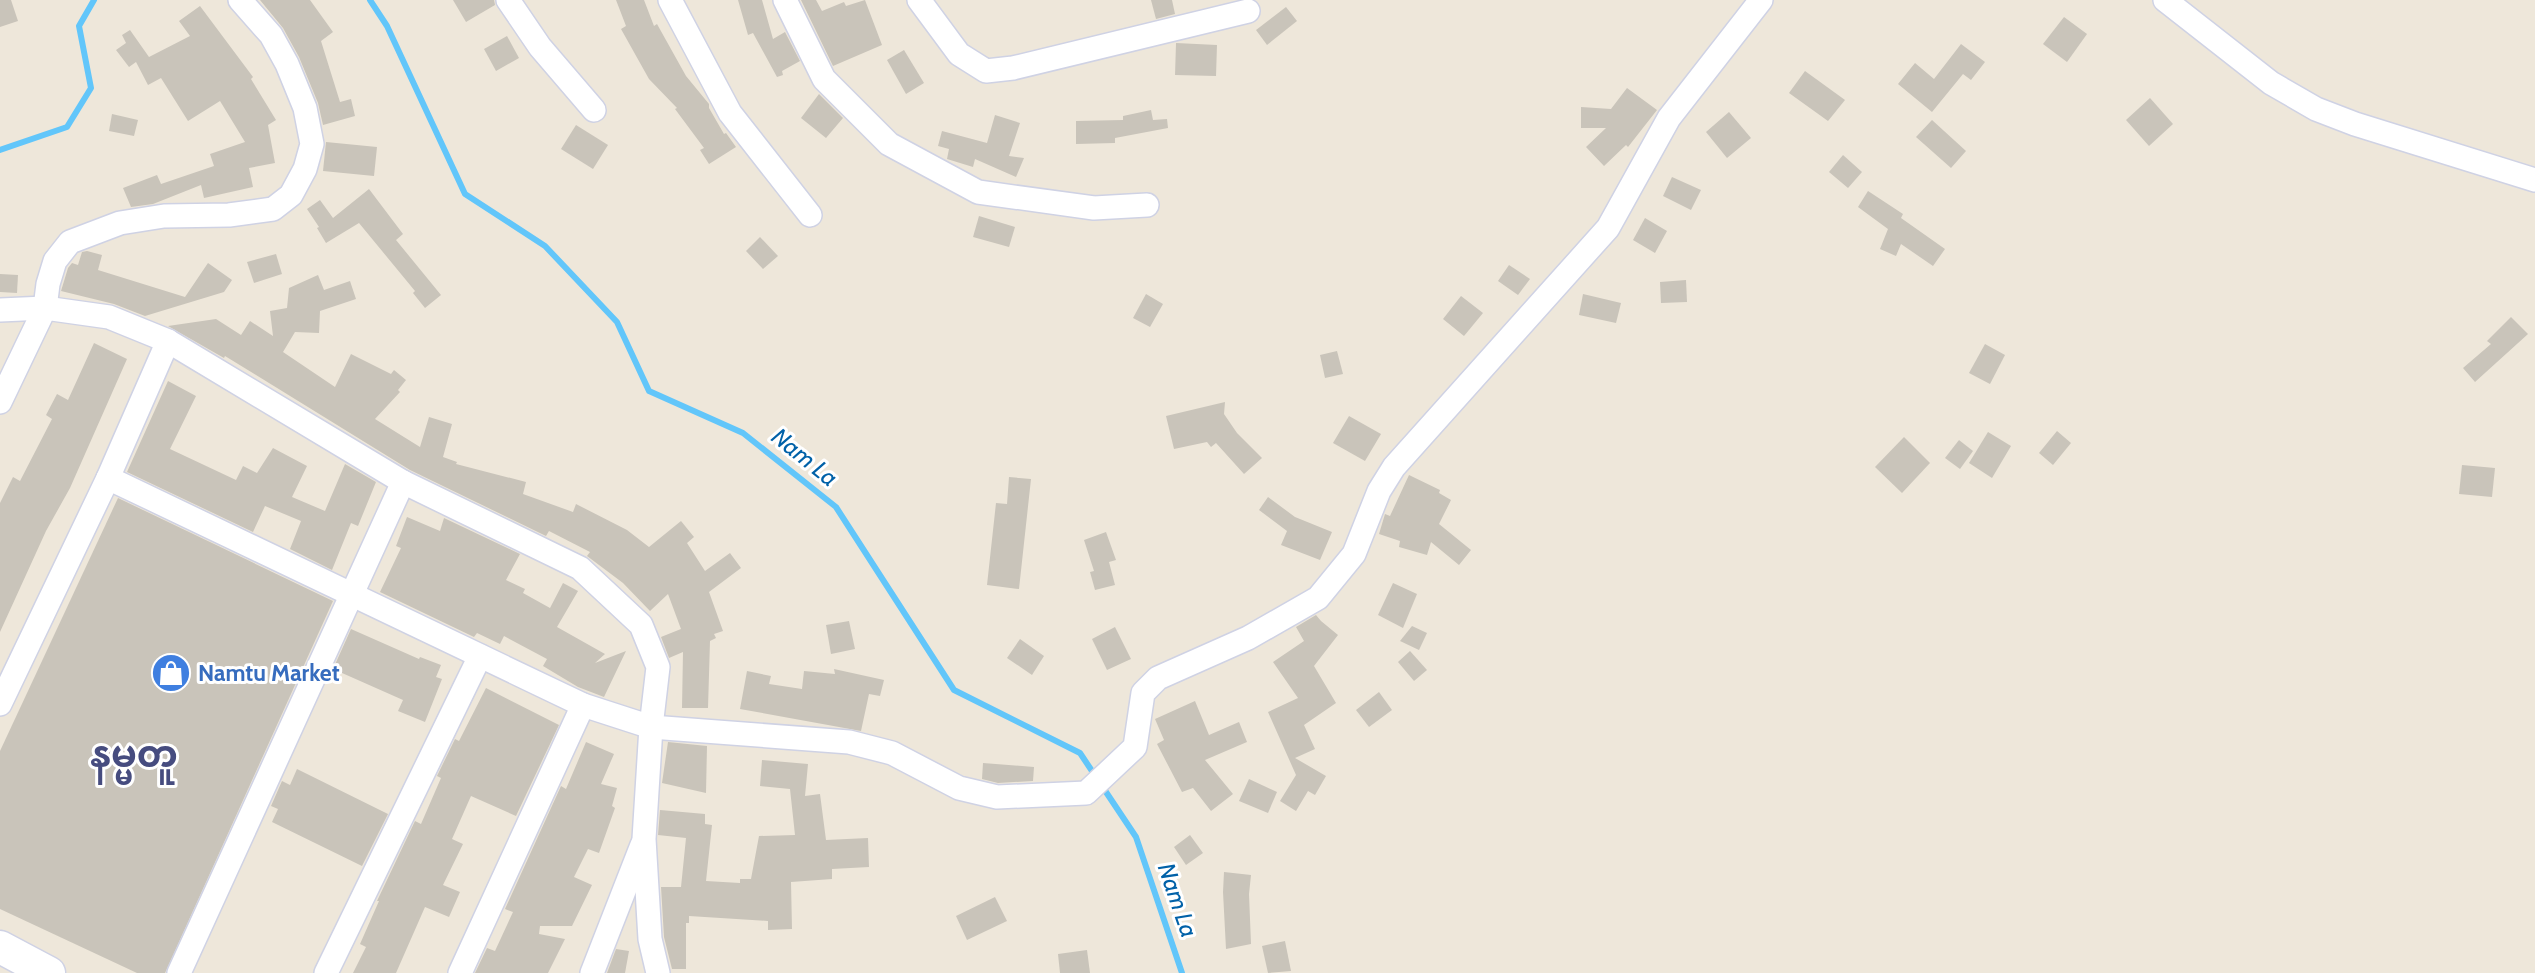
<svg xmlns="http://www.w3.org/2000/svg" width="2535" height="973" viewBox="0 0 2535 973" font-family="Cabin,'Noto Sans Myanmar',sans-serif">
	<rect width="100%" height="100%" fill="#eee7da"/>
	<g fill="none" stroke-linecap="round" stroke-linejoin="round">
		<g stroke="#62c6fa" stroke-width="6">
			<path d="M370 0 387 26 465 194 545 246 617 322 649 391 743 433 836 507 954 690 1080 753 1096 777"/>
			<path d="M0 150 67 127 91 88 79 26 94 0"/>
			<path d="M1102 786 1136 837 1182 973"/>
		</g>
	</g>
	<g fill="#c9c4ba">
		<path d="M0 0H11L18 21 0 27Z"/>
		<path d="M260 0H310L333 32 321 41 340 102 351 99 355 116 323 125 318 103 299 57 283 28Z"/>
		<path d="M453 0H494L495 5 466 22Z"/>
		<path d="M616 0H644L654 26 657 24 686 76 709 104V108L724 134 726 133 736 147 709 164 700 150 704 148 675 109 677 108 649 79 621 29 626 26Z"/>
		<path d="M738 0H762L773 39 785 32 800 61 782 71 783 75 777 77 753 33 748 35Z"/>
		<path d="M801 0H816L822 11 844 2 846 6 865 0 882 45 833 66Z"/>
		<path d="M1151 0H1172L1175 14 1156 19Z"/>
		<path d="M200 6 253 77 251 79 276 120 268 125 275 163 249 168 253 187 204 198 201 185 153 204 131 207 123 188 157 175 161 184 214 166 210 154 245 142 220 101 188 121 161 78 148 85 136 62 129 67 116 50 126 43 122 35 130 30 149 57 190 36 179 21Z"/>
		<path d="M1286 7 1297 21 1267 45 1256 30Z"/>
		<path d="M2064 17 2087 34 2067 62 2043 44Z"/>
		<path d="M507 36 519 58 496 71 484 49Z"/>
		<path d="M1176 43 1217 45 1216 76 1175 75Z"/>
		<path d="M1961 44 1985 62 1971 80 1963 74 1932 112 1898 84 1915 63 1934 79Z"/>
		<path d="M904 50 924 83 906 94 887 60Z"/>
		<path d="M1805 71 1845 100 1828 121 1789 93Z"/>
		<path d="M1627 88 1657 110 1628 147 1626 145 1604 166 1586 147 1606 128H1581V107L1611 109Z"/>
		<path d="M819 94 843 118 826 138 801 118Z"/>
		<path d="M2150 98 2173 124 2149 146 2126 120Z"/>
		<path d="M1151 110 1153 120 1167 119 1168 128 1115 138V143L1076 144V121L1123 120V116Z"/>
		<path d="M1729 112 1751 138 1727 158 1706 132Z"/>
		<path d="M112 114 138 120 134 136 109 131Z"/>
		<path d="M995 115 1020 123 1009 156 1024 158 1016 177 975 159 973 167 947 159 949 149 938 146 942 131 987 143Z"/>
		<path d="M1932 120 1966 151 1951 168 1916 137Z"/>
		<path d="M576 125 608 145 593 169 561 149Z"/>
		<path d="M326 142 377 147 374 176 323 171Z"/>
		<path d="M1843 155 1862 172 1848 188 1829 172Z"/>
		<path d="M1672 177 1701 190 1691 210 1663 196Z"/>
		<path d="M369 189 403 234 396 240 441 295 425 308 413 293 415 291 359 223 326 243 317 228 319 227 307 209 320 200 333 218Z"/>
		<path d="M1868 191 1903 214 1901 218 1945 249 1933 266 1901 244 1896 256 1880 249 1888 229 1858 207Z"/>
		<path d="M979 216 1015 227 1009 247 973 237Z"/>
		<path d="M1645 218 1667 231 1655 253 1633 240Z"/>
		<path d="M760 237 778 256 763 269 746 251Z"/>
		<path d="M87 251 102 255 98 270 185 297 208 263 232 280 224 292 145 316 114 304 61 291 68 268 72 263 78 265 82 252Z"/>
		<path d="M276 254 282 274 254 283 247 262Z"/>
		<path d="M1509 265 1530 279 1518 295 1498 281Z"/>
		<path d="M0 274 18 275 17 293 0 292Z"/>
		<path d="M318 275 324 290 350 281 356 299 320 311 319 333 295 332 283 352 335 387 351 354 391 374 394 370 406 380 398 390 400 392 375 419 420 447 429 417 452 424 443 457 457 462 456 464 526 482 523 494 573 512 576 504 627 530 649 547 681 521 694 537 687 543 705 571 730 553 741 568 709 592 723 631 714 634 716 638 710 641 708 708H682L683 652 669 658 661 637 681 629 668 594 650 611 623 583 587 556 590 552 549 531 546 536 410 470 225 356 224 358 168 326 216 319 241 335 250 321 273 336 270 311 287 308 289 288Z"/>
		<path d="M1686 280 1687 302 1661 303 1660 282Z"/>
		<path d="M1146 294 1163 304 1150 327 1133 318Z"/>
		<path d="M1583 294 1621 303 1616 323 1579 315Z"/>
		<path d="M1461 296 1483 313 1464 336 1443 319Z"/>
		<path d="M2511 317 2528 334 2475 382 2463 368 2491 344 2487 341Z"/>
		<path d="M94 343 127 359 70 488 46 531 0 632V503L13 477 20 481 52 419 46 415 57 394 68 400Z"/>
		<path d="M1985 344 2005 355 1990 384 1969 373Z"/>
		<path d="M1337 351 1343 374 1325 378 1320 355Z"/>
		<path d="M168 381 196 396 170 449 236 480 243 466 257 473 273 448 307 466 292 497 325 511 345 464 376 482 358 526 351 523 332 570 290 549 301 521 265 506 253 532 127 472Z"/>
		<path d="M1225 402 1224 414 1237 433 1262 458 1244 474 1216 443 1211 447 1207 442 1174 449 1166 416Z"/>
		<path d="M1349 416 1381 434 1365 461 1333 443Z"/>
		<path d="M2057 431 2071 443 2053 465 2039 453Z"/>
		<path d="M1988 432 2011 446 1992 478 1969 463Z"/>
		<path d="M1904 437 1930 463 1902 493 1875 467Z"/>
		<path d="M1959 440 1973 451 1960 469 1945 458Z"/>
		<path d="M2462 465 2495 468 2492 497 2459 494Z"/>
		<path d="M1409 475 1440 490 1439 493 1451 500 1439 524 1471 550 1459 565 1431 542 1427 555 1399 547 1400 541 1379 534 1385 514 1390 516Z"/>
		<path d="M1009 477 1031 479 1019 589 987 585 996 503 1007 504Z"/>
		<path d="M1268 497 1295 517 1332 532 1320 560 1281 545 1287 531 1259 510Z"/>
		<path d="M118 498 333 601 165 973H137L0 909V751Z"/>
		<path d="M407 517 440 531 444 518 520 554 506 580 525 589 523 593 550 608 563 583 578 591 557 627 605 654 595 663 626 651 604 697 578 687 543 666 547 659 504 636 500 644 477 633 474 637 380 592 401 548 396 546Z"/>
		<path d="M1106 532 1116 560 1109 562 1115 585 1095 590 1090 572 1094 571 1084 540Z"/>
		<path d="M1393 583 1417 594 1403 628 1378 615Z"/>
		<path d="M1316 615 1321 621 1338 635 1314 666 1336 703 1304 725 1315 749 1295 758 1326 776 1315 795 1308 791 1296 811 1280 801 1296 775 1268 712 1298 698 1273 662 1304 641 1296 627Z"/>
		<path d="M849 621 855 649 831 654 826 625Z"/>
		<path d="M1412 626 1427 633 1419 650 1400 641Z"/>
		<path d="M1115 627 1131 659 1107 670 1092 639Z"/>
		<path d="M351 629 419 659 420 657 441 665 436 677 442 679 425 722 398 711 403 700 333 669Z"/>
		<path d="M1020 639 1044 656 1032 675 1007 658Z"/>
		<path d="M1410 651 1427 670 1414 681 1398 662Z"/>
		<path d="M834 669 884 680 880 696 869 694 861 731 740 709 747 671 771 676 769 684 802 689 804 671 835 674Z"/>
		<path d="M486 688 559 725 516 816 471 796 452 839 463 844 443 885 460 892 449 917 425 907 396 973H353L366 947 360 944 379 901H377L415 821 421 824 441 778 437 776 455 739 459 741Z"/>
		<path d="M1379 692 1392 710 1369 727 1356 710Z"/>
		<path d="M1195 701 1209 735 1239 722 1247 742 1205 760 1233 794 1211 811 1193 788 1182 792 1157 744 1164 740 1155 719Z"/>
		<path d="M586 742 614 754 601 784 617 788 612 806 615 808 599 853 588 849 574 877 592 885 572 926H540L539 934 565 939 548 973H475L487 948 495 951 513 912 505 909 561 786 566 789Z"/>
		<path d="M668 742 707 746 706 793 662 783Z"/>
		<path d="M762 760 808 764 805 796 820 794 826 840 868 838 869 867 832 869V879L791 882 792 929 768 930V921L689 916V923H686V969H672L664 937 661 887H681L686 838 658 835 660 810 705 814V824L712 825 706 881 740 883V879H751L759 836 795 835 790 789 760 786Z"/>
		<path d="M983 763 1034 767 1033 781 998 783 982 779Z"/>
		<path d="M297 769 388 814 362 866 272 822 278 809 271 806 282 781 290 785Z"/>
		<path d="M1249 779 1277 792 1268 813 1239 801Z"/>
		<path d="M1190 835 1203 853 1186 865 1174 847Z"/>
		<path d="M1224 872 1251 875 1249 894 1251 944 1226 949 1223 892Z"/>
		<path d="M995 897 1007 921 967 940 956 916Z"/>
		<path d="M1285 941 1291 971 1268 973 1262 946Z"/>
		<path d="M616 949 629 951 625 973H607Z"/>
		<path d="M1087 950 1090 973H1060L1058 954Z"/>
	</g>
	<g fill="none" stroke-linecap="round" stroke-linejoin="round">
		<g stroke="#cfd2e4" stroke-width="26">
			<g id="minor">
				<path d="M508 0 540 47 594 110"/>
				<path d="M670 0 730 113 810 215"/>
				<path d="M785 0 824 79 889 144 978 192 1094 208 1147 205"/>
				<path d="M919 0 959 54 986 71 1013 68 1248 11"/>
				<path d="M2165 0 2271 83 2316 109 2355 124 2535 180"/>
				<path d="M0 310 45 308 109 317 168 341 403 482 580 568 641 625 658 667 651 727 644 839 650 939 658 973"/>
				<path d="M0 402 45 308 48 284 55 261 70 242 120 223 164 216 229 215 273 209 291 195 305 169 312 144 305 108 287 64 271 35 240 0"/>
				<path d="M108 478 583 705 651 727 849 742 892 753 959 788 997 797 1086 793 1135 747 1143 693 1158 678 1248 638 1318 598 1354 554 1379 491 1394 467 1608 228 1669 118 1761 0"/>
				<path d="M0 704 108 478 168 341"/>
				<path d="M179 973 403 482"/>
				<path d="M326 973 480 656"/>
				<path d="M460 973 583 705"/>
				<path d="M592 973 642 845"/>
			</g>
		</g>
		<g stroke="#cfd2e4" stroke-width="35">
			<path id="secondary" d="M0 947 49 973"/>
		</g>
		<use href="#minor" stroke="#fff" stroke-width="23"/>
		<use href="#secondary" stroke="#fff" stroke-width="32"/>
	</g>
	<defs>
		<g id="shop-disc" transform="scale(2.0125)"><circle r="9.5" fill="#3f7fe0" stroke="#fff"/><path d="M-5-2.5h2.3a2.7 3.5 0 0 1 5.4 0H5L5.5 6h-11ZM-1.5-2.5h3a1.5 2.3 0 0 0-3 0Z" fill="#fff"/></g>
	</defs>
	<g fill-rule="evenodd">
		<use href="#shop-disc" x="171" y="673"/>
	</g>
	<g text-anchor="middle" dominant-baseline="central" stroke-width="6" stroke-linejoin="round" paint-order="stroke">
		<g font-size="23" font-weight="bold" fill="#366cbe" stroke="#fff" text-anchor="start">
			<text x="198" y="673">Namtu Market</text>
		</g>
		<g font-size="24" font-style="italic" fill="#0061a8" stroke="#fff">
			<text transform="translate(805 457) rotate(39)">Nam La</text>
			<text transform="translate(1178 900) rotate(71)">Nam La</text>
		</g>
		<g font-size="37" font-weight="bold" fill="#464c7f" stroke="#fff">
			<text x="134" y="753">နမ္မတူ</text>
		</g>
	</g>
</svg>
